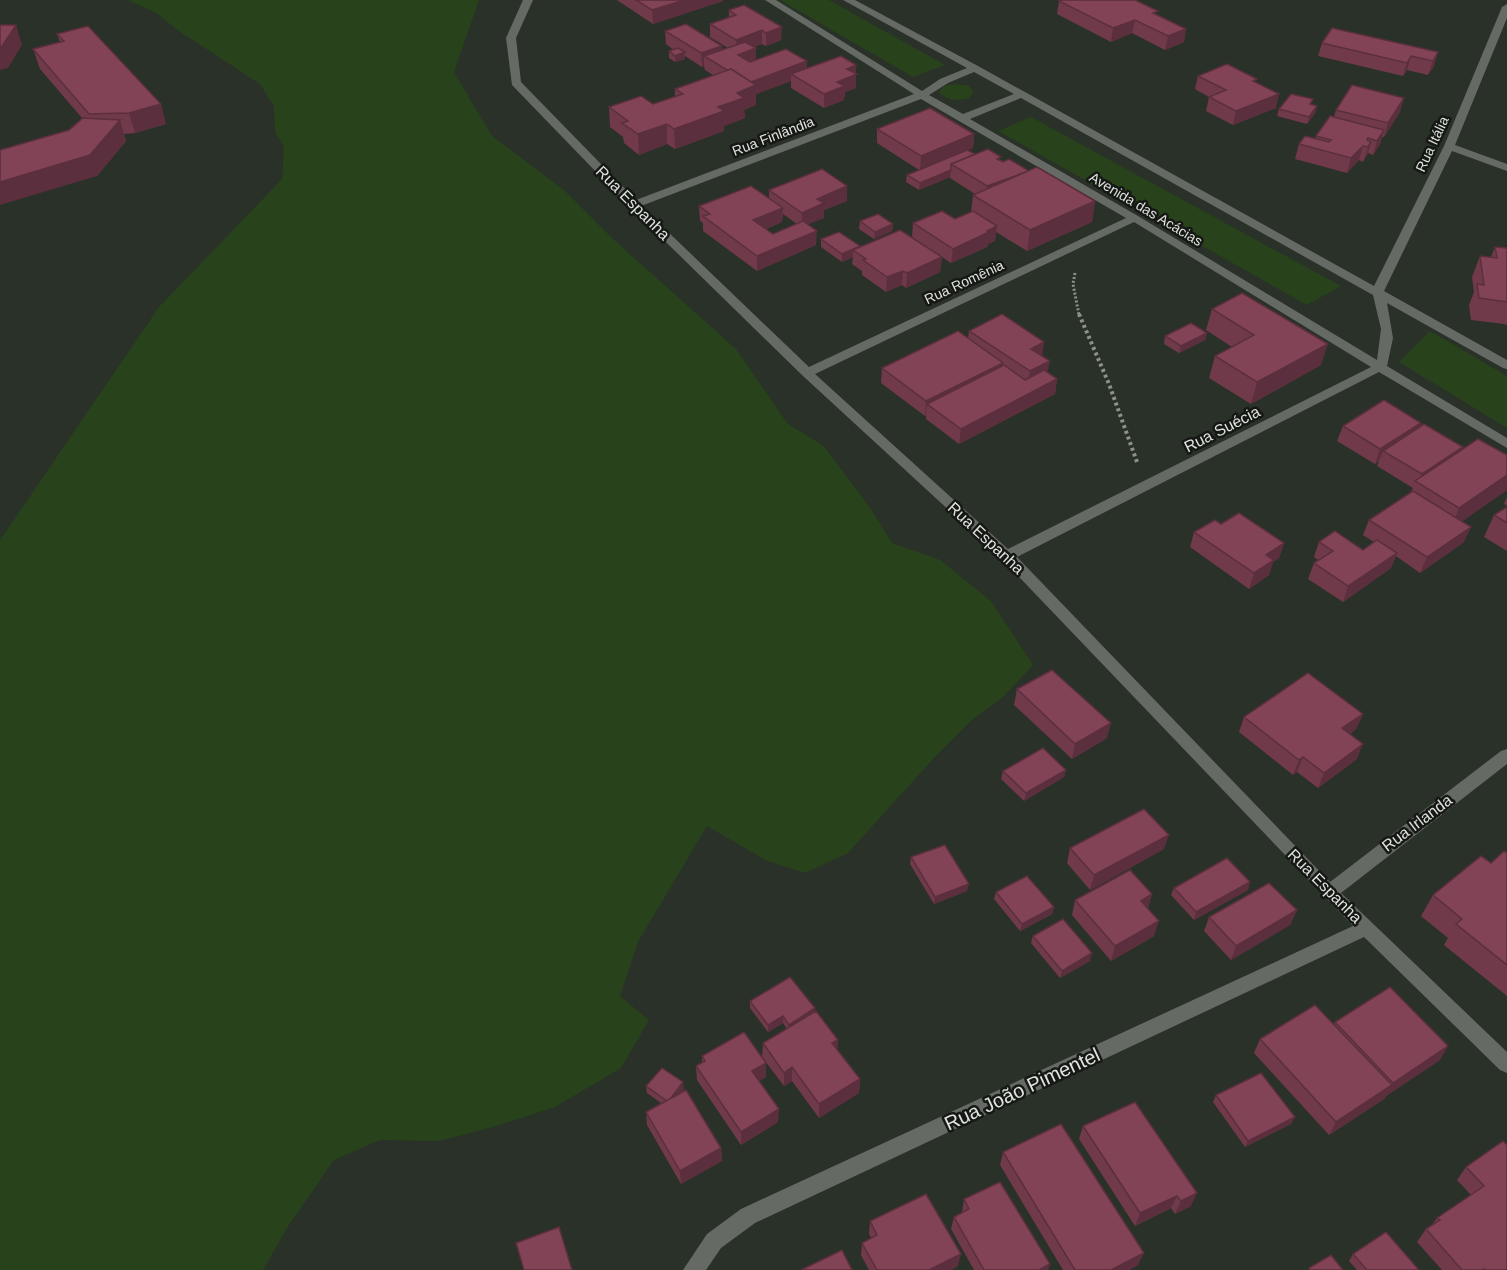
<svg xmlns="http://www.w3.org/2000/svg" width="1507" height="1270" viewBox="0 0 1507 1270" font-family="Arial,sans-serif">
	<rect width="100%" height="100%" fill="#2a3128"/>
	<g fill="#28421b">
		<path d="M128 0H479L454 72 492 136 565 191 612 238 736 349 788 424 824 446 871 509 892 543 940 560 991 601 1033 665 1003 697 973 719 934 758 848 853 805 873 767 861 707 826 638 942 620 996 649 1020 621 1068 555 1107 493 1127 439 1141 380 1140 334 1160 287 1228 263 1270H0V540L159 307 282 179 284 147 275 132 274 106 260 84 179 31 156 13Z"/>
		<path d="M780 0H829L945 65 913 77Z"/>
		<path d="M956 84 969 86 974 92 969 98C957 101 947 101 939 92L944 86Z"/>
		<path d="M1031 117 1341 286 1307 305 998 131Z"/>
		<path d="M1430 331 1507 376V428L1399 362Z"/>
	</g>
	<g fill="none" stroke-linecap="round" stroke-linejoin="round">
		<path stroke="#8c918a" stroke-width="3" stroke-dasharray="2 2" stroke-linecap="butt" d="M1075 273 1073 284 1079 315"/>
		<path stroke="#8c918a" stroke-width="4" stroke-dasharray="3 3" stroke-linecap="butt" d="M1079 314 1109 384 1137 462"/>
		<path fill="#666a65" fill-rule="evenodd" d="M523 0H533L516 38 521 82 636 200 914 94 765 0H776L922 91 940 79 967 68 843 0H855L978 66 1374 286 1444 146 1502 7 1507 4V18L1455 145 1507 164V171L1452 151 1384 291 1507 360V369L1503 368 1387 303 1393 338 1387 366 1507 438V448L1379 372 1017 557 1330 882 1501 751 1507 749V764L1341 893 1507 1052V1073L1500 1070 1364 937 755 1223 721 1248 706 1270H683L707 1234 741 1209 1353 926 1002 559 803 376 630 207 512 85 506 38ZM974 72 1014 94 963 114 929 95 948 83ZM1021 98 1373 295 1381 329 1377 360 1138 216 970 119ZM921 99 1126 218 809 367 641 206ZM1134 222 1371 367 1008 549 815 374Z"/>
	</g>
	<g fill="#703a4b" fill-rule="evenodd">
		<path d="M617 0H723V1L653 24Z"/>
		<path d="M1059 1 1157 15 1186 29 1184 42 1165 50 1132 33 1111 42 1057 14Z"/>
		<path d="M729 10 781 40 766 46 762 44 754 47 756 60 807 69 856 74V88L845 92 844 100 824 108 791 88V81L756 94V105L744 110 745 118 724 126V131L675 149 667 144 639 155 624 143 623 137 610 127 609 107 653 104 675 96V89L713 75 705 70 704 66 702 67 685 56V59L675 62 669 58V51L674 50 666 44 665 31 722 50 728 48 710 37V24L729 17Z"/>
		<path d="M57 34 166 124 135 133 124 134 126 141 97 176 69 130 82 118 40 69 33 49 60 42Z"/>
		<path d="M1322 43 1438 52 1434 66 1428 75 1407 70 1403 76 1318 56Z"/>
		<path d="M1198 76 1256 83 1276 108 1233 125 1206 111 1209 97 1195 89Z"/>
		<path d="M1312 104 1317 106 1315 113 1307 124 1277 116 1279 109Z"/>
		<path d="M1336 110 1400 112 1384 137H1382L1380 144 1373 155 1368 153 1363 162 1359 160 1347 173 1295 159 1299 144 1315 139 1316 136 1334 117Z"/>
		<path d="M877 129 974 134 973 148 968 150 975 154 1001 160 1029 171 1095 201 1092 222 1027 251 996 232 995 241 988 244 987 247 951 263 912 238 913 223 955 219 971 212 973 195 975 194 950 178V177L919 190 906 182 907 175 919 170 877 143Z"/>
		<path d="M847 186V201L824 210V218L808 224 816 245 757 271 703 231V223L700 221 699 206 769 198V190ZM783 214 797 224 773 234 766 229 782 222Z"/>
		<path d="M860 221 893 224 892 231 874 239 859 229Z"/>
		<path d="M821 239 860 246 942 257 940 272 906 288 902 285 886 292 862 275V271L852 264 853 257 842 262 821 247Z"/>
		<path d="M1495 247 1507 248V325L1504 324 1471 320 1469 305 1474 292 1472 277 1480 256 1491 257Z"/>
		<path d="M1212 309 1321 365 1251 404 1209 378 1215 356 1232 347 1206 330Z"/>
		<path d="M969 331 1042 356 1048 373 1057 379 1055 394 959 444 926 419V415L925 416 881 383 882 368 968 339Z"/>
		<path d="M1207 333 1205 340 1179 353 1164 344 1165 336Z"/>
		<path d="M1421 423 1420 427 1463 447 1461 450 1507 455V490L1462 521 1464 542 1420 573 1396 556 1391 568 1343 602 1308 579 1314 563 1318 560 1314 557 1319 542 1363 550 1374 542 1363 535 1369 520 1410 493 1413 488 1377 466 1379 461 1375 464 1337 441 1343 426Z"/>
		<path d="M1507 497V506L1504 504Z"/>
		<path d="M1507 507V551L1484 537 1494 515Z"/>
		<path d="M1221 524 1284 543 1279 558 1273 562 1269 575 1249 589 1190 547 1194 532Z"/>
		<path d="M1017 689 1107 738 1072 759 1014 705Z"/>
		<path d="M1363 714 1356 729 1350 734 1357 759 1318 788 1297 772 1293 775 1239 732 1244 717Z"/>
		<path d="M1066 770 1064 777 1024 801 1001 779 1003 771Z"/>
		<path d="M1070 848 1164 849 1090 890 1067 863Z"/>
		<path d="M1507 853V996L1444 945 1448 938 1421 916 1433 895Z"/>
		<path d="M911 857 967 891 934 904 910 864Z"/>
		<path d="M1250 882 1248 890 1194 920 1171 895 1174 888Z"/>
		<path d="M996 892 1054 907 1052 914 1020 931 994 899Z"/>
		<path d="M1152 894 1148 908 1154 936 1111 961 1072 915 1075 900Z"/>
		<path d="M1297 910 1290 925 1231 960 1204 931 1209 917Z"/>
		<path d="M1033 936 1090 961 1060 978 1031 943Z"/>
		<path d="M750 1001 815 1012 838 1040 837 1049 860 1079 859 1093 819 1118 792 1081 784 1086 762 1057 763 1043 787 1029 783 1023 768 1032 750 1008Z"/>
		<path d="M1335 1022 1440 1060 1386 1096 1384 1099 1329 1135 1254 1053 1260 1039 1334 1024Z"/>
		<path d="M702 1056 766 1063V1077L759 1081 778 1122 741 1145 697 1080 696 1066 702 1063Z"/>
		<path d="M646 1086 684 1089 681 1092 721 1148 722 1161 681 1184 647 1125 646 1112 661 1103 647 1093Z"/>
		<path d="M1216 1095 1295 1117 1291 1124 1245 1147 1213 1102Z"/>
		<path d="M1083 1126 1191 1206 1175 1214 1171 1208 1135 1226 1079 1139Z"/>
		<path d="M1503 1141 1507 1270H1442L1417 1242 1426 1229 1431 1226 1437 1218 1471 1195 1457 1180 1466 1167Z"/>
		<path d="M1003 1152 1138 1265 1129 1270H1063L1000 1165Z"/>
		<path d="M964 1199 1050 1264 1048 1270H974L951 1229 954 1217 962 1213Z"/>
		<path d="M870 1221 958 1266 951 1270H869L861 1255 862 1243 871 1238 869 1234Z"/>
		<path d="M1353 1254 1419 1270H1357L1349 1261Z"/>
	</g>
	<g fill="#5b2f3d">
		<path d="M685 0H723V1L653 24 652 10Z"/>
		<path d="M1135 20 1132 33 1111 42 1113 28Z"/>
		<path d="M16 25 22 45 8 68 0 70V49Z"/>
		<path d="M782 27 781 40 766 46V33Z"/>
		<path d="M1186 29 1184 42 1165 50 1168 36Z"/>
		<path d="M762 30V44L736 53V40Z"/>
		<path d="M722 46 723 60 704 56V66L702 67 701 53Z"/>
		<path d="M756 48V62L738 68V55Z"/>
		<path d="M685 52V59L675 62V56Z"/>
		<path d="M1438 52 1434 66 1428 75 1433 61Z"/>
		<path d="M1411 56 1407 70 1403 76 1407 63Z"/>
		<path d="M807 61V75L791 74V81L756 94V105L744 110 745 118 724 126V131L675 149 674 129 718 107 748 83Z"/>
		<path d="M856 65V88L845 92 844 100 824 108V94L837 82 847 69Z"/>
		<path d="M1279 94 1276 108 1233 125 1236 111Z"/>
		<path d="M1404 98 1400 112 1384 137 1388 123Z"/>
		<path d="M161 104 166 124 135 133 129 113Z"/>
		<path d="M1317 106 1315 113 1307 124 1309 117Z"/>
		<path d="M120 120 126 141 97 176 0 205V182Z"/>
		<path d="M667 124V144L639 155 638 134Z"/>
		<path d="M1384 130 1380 144 1373 155 1377 141Z"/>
		<path d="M974 134 973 148 920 170 921 156Z"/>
		<path d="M1371 142 1367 156 1363 162 1368 147Z"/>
		<path d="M1363 146 1359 160 1347 173 1351 158Z"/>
		<path d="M951 170 950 177 919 190 920 183Z"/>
		<path d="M1029 171 985 200 987 186Z"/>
		<path d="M847 186V201L824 210V218L801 227 802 213 817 199Z"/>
		<path d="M1095 201 1092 222 1027 251 1030 230Z"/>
		<path d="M783 208 782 222 753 234V220Z"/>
		<path d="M893 224 892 231 874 239 875 232Z"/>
		<path d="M997 226 995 241 988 244 987 247 951 263 953 249Z"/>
		<path d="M817 231 816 245 757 271V256Z"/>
		<path d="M860 246 853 250V257L842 262V254Z"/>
		<path d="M942 257 940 272 906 288 907 273Z"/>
		<path d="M903 271 902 285 886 292 887 277Z"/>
		<path d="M1207 333 1205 340 1179 353 1181 346Z"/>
		<path d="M1044 342 1042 357 1031 349Z"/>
		<path d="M1328 344 1321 365 1251 404 1257 382Z"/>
		<path d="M1050 361 1047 375 1027 386 1030 371Z"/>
		<path d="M1003 363 1001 378 927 404 926 415 925 416 926 401Z"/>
		<path d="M1057 379 1055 394 959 444 961 429Z"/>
		<path d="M1421 423 1415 438 1383 451 1379 461 1375 464 1380 449Z"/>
		<path d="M1463 447 1457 462 1418 483 1422 474Z"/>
		<path d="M1507 475V490L1450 530 1459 508Z"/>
		<path d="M1471 527 1464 542 1420 573 1427 557Z"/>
		<path d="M1284 543 1279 558 1273 562 1269 575 1249 589 1254 573 1266 555Z"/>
		<path d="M1397 553 1391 568 1343 602 1348 586Z"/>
		<path d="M1363 714 1356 729 1336 743 1342 728Z"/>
		<path d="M1111 723 1107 738 1072 759 1075 744Z"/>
		<path d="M1363 744 1357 759 1318 788 1324 773Z"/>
		<path d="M1303 757 1297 772 1293 775 1299 760Z"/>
		<path d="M1066 770 1064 777 1024 801 1026 793Z"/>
		<path d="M1169 835 1164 849 1090 890 1094 875Z"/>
		<path d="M1250 882 1248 890 1194 920 1196 912Z"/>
		<path d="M969 884 967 891 934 904 935 897Z"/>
		<path d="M1152 894 1147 909 1141 901Z"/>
		<path d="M1054 907 1052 914 1020 931 1022 924Z"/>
		<path d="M1297 910 1290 925 1231 960 1236 946Z"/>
		<path d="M1159 921 1154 936 1111 961 1115 946Z"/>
		<path d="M1092 953 1090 961 1060 978 1062 971Z"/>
		<path d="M815 1008V1016L789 1032V1025Z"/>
		<path d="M783 1016V1023L768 1032V1025Z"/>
		<path d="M838 1040 837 1054 832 1043Z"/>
		<path d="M1448 1046 1440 1060 1386 1096 1384 1099 1329 1135 1336 1122 1391 1086 1393 1083Z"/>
		<path d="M766 1063V1077L752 1085V1071Z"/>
		<path d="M792 1067V1081L784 1086V1073Z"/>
		<path d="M860 1079 859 1093 819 1118V1104Z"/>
		<path d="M683 1082 684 1089 669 1108 668 1102Z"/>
		<path d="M779 1109 778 1122 741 1145V1132Z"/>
		<path d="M1295 1117 1291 1124 1245 1147 1248 1141Z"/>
		<path d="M721 1148 722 1161 681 1184 680 1171Z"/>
		<path d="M1197 1193 1191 1206 1175 1214 1181 1201Z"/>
		<path d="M1177 1196 1171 1208 1135 1226 1140 1213Z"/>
		<path d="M1144 1253 1138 1265 1129 1270H1111Z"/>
		<path d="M961 1254 958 1266 951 1270H929Z"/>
		<path d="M1050 1264 1048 1270H1039Z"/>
	</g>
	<g fill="#824357" stroke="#5b2f3d" stroke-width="1.5">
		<path d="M636 0H685L652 10Z"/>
		<path d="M1062 0H1135L1158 11 1153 13 1186 29 1168 36 1135 20 1113 28 1059 1Z"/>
		<path d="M744 5 782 27 766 33 762 30 736 40 710 24 736 15 729 10Z"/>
		<path d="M686 24 722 46 701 53 665 31Z"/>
		<path d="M0 25H16L0 49Z"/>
		<path d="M88 26 161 104 129 113 89 114 33 49 64 41 57 34Z"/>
		<path d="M1332 28 1438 52 1433 61 1411 56 1407 63 1322 43Z"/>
		<path d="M745 42 756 48 738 55 750 62 786 49 807 61 751 82 731 69 727 70 704 56Z"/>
		<path d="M678 48 685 52 675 56 669 51Z"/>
		<path d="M841 56 856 65 847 69 857 74 837 82 845 86 824 94 791 74Z"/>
		<path d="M1227 64 1257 79 1253 81 1279 94 1236 111 1209 97 1226 90 1198 76Z"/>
		<path d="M731 69 756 85 737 93 744 98 718 107 724 111 674 129 667 124 638 134 622 123 628 121 609 107 641 96 653 104 683 94 675 89Z"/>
		<path d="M1352 85 1404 98 1388 123 1336 110Z"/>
		<path d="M1291 94 1313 99 1310 104 1317 106 1309 117 1279 109Z"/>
		<path d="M930 108 974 134 921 156 877 129Z"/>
		<path d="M1330 116 1384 130 1377 141 1368 138 1367 140 1371 142 1368 147 1363 146 1351 158 1299 144 1305 136 1329 142 1331 140 1316 136Z"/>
		<path d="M83 118 120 120 90 155 0 182V150L69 130Z"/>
		<path d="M988 149 1001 157 997 159 1003 162 1009 159 1029 171 987 186 951 164Z"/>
		<path d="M967 150 975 154 951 164V170L920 183 907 175Z"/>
		<path d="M1037 167 1095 201 1030 230 973 195Z"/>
		<path d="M822 169 847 186 817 199 824 203 802 213 769 190Z"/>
		<path d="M751 186 783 208 753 220 773 234 803 221 817 231 757 256 703 216 710 214 699 206Z"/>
		<path d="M942 211 955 219 973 211 997 226 987 231 989 232 953 249 913 223Z"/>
		<path d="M878 214 893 224 875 232 860 221Z"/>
		<path d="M900 230 942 257 907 273 903 271 887 277 863 260 866 259 853 250Z"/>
		<path d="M839 232 860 246 842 254 821 239Z"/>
		<path d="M1495 247 1507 248V302L1479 298 1477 284 1484 285 1480 256 1497 258Z"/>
		<path d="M1242 293 1328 344 1257 382 1215 356 1254 335 1212 309Z"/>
		<path d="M1002 314 1044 342 1031 349 1050 361 1030 371 969 331Z"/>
		<path d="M1191 323 1207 333 1181 346 1165 336Z"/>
		<path d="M958 331 1003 363 926 401 882 368Z"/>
		<path d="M1004 365 1025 380 1044 370 1057 379 961 429 927 404Z"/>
		<path d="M1384 400 1421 423 1380 449 1343 426Z"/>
		<path d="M1424 424 1463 447 1422 474 1383 451Z"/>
		<path d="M1478 439 1507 455V475L1459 508 1415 481Z"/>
		<path d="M1413 491 1471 527 1427 557 1369 520Z"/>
		<path d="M1507 507V523L1494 515Z"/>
		<path d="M1239 513 1284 543 1266 555 1274 560 1254 573 1194 532 1215 520 1221 524Z"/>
		<path d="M1335 531 1363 550 1377 540 1397 553 1348 586 1314 563 1333 551 1319 542Z"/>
		<path d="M1052 670 1111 723 1075 744 1017 689Z"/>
		<path d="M1308 673 1363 714 1342 728 1363 744 1324 773 1303 757 1299 760 1244 717Z"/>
		<path d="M1043 748 1066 770 1026 793 1003 771Z"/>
		<path d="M1144 809 1169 835 1094 875 1070 848Z"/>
		<path d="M945 845 969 884 935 897 911 857Z"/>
		<path d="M1504 851 1507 853V965L1456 924 1462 919 1433 895 1481 856 1491 863Z"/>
		<path d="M1227 858 1250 882 1196 912 1174 888Z"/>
		<path d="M1130 870 1152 894 1141 901 1159 921 1115 946 1075 900Z"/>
		<path d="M1027 876 1054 907 1022 924 996 892Z"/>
		<path d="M1269 883 1297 910 1236 946 1209 917Z"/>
		<path d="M1063 919 1092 953 1062 971 1033 936Z"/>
		<path d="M790 977 815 1008 789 1025 783 1016 768 1025 750 1001Z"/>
		<path d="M1390 987 1448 1046 1393 1083 1335 1022Z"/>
		<path d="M1315 1005 1392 1085 1336 1122 1260 1039Z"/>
		<path d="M816 1011 838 1040 832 1043 860 1079 819 1104 792 1067 784 1073 763 1043Z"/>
		<path d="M744 1032 766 1063 752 1071 779 1109 741 1132 696 1066 705 1061 702 1056Z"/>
		<path d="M662 1068 683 1082 671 1098 667 1101 646 1086Z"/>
		<path d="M1261 1073 1295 1117 1248 1141 1216 1095Z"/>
		<path d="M686 1090 721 1148 680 1171 646 1112Z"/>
		<path d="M1135 1102 1197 1193 1181 1201 1177 1196 1140 1213 1083 1126Z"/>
		<path d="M1061 1124 1144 1253 1111 1270H1075L1003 1152Z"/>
		<path d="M1503 1141 1507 1145V1270H1484V1269L1482 1270H1462L1426 1229 1440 1220 1437 1218 1484 1186 1466 1167Z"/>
		<path d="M1000 1182 1050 1264 1039 1270H984L954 1217 969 1209 964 1199Z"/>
		<path d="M926 1194 961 1254 929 1270H877L862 1243 877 1235 870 1221Z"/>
		<path d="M559 1227 572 1270H524L516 1243Z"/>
		<path d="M1386 1232 1419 1270H1367L1353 1254Z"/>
		<path d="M842 1250 852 1270H801Z"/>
		<path d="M1331 1255 1343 1270H1310L1309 1268Z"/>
	</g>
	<g text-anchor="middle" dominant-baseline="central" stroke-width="5" stroke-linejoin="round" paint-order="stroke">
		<g font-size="14" fill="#dfe3dd" stroke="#151814">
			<text transform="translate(773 136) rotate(-21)">Rua Finlândia</text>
			<text transform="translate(1432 144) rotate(-65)">Rua Itália</text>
			<text transform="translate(1146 209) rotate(31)">Avenida das Acácias</text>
			<text transform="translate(964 282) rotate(-25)">Rua Romênia</text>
		</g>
		<g font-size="16" fill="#dfe3dd" stroke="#151814">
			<text transform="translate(633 203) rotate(45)">Rua Espanha</text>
			<text transform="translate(1222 429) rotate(-27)">Rua Suécia</text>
			<text transform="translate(986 538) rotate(43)">Rua Espanha</text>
			<text transform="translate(1417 823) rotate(-37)">Rua Irlanda</text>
			<text transform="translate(1325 886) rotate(45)">Rua Espanha</text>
		</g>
		<g font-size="20" fill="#dfe3dd" stroke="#151814">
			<text transform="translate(1022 1089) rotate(-25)">Rua João Pimentel</text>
		</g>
	</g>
</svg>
